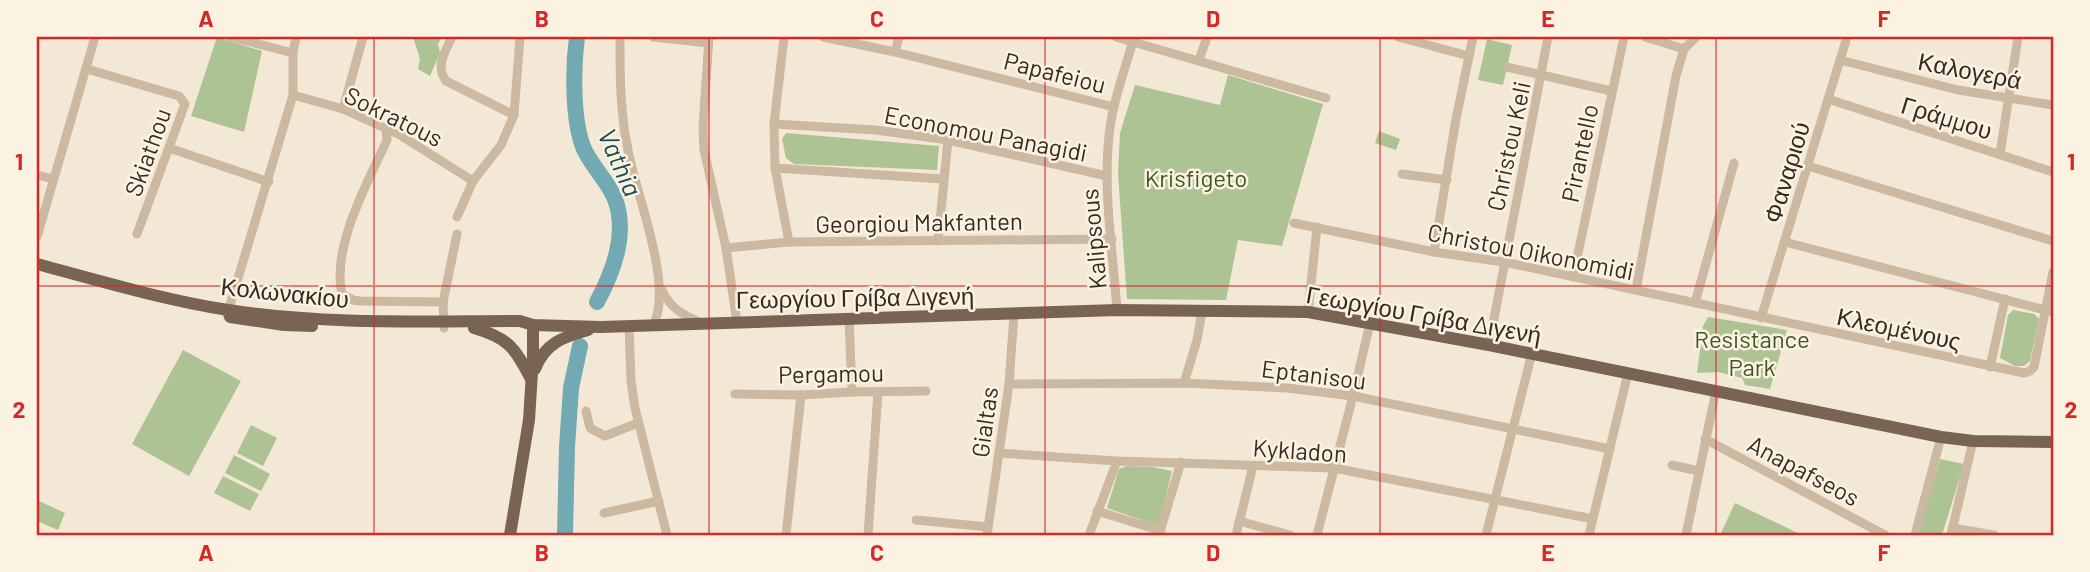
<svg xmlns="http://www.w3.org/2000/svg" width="2090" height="572" viewBox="0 0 2090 572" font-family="Barlow,sans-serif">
	<rect width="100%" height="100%" fill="#f3e8d5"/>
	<g fill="#aec394">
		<path d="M217 37 262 51 244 132 191 116Z"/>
		<path d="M413 37H442L438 44 440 53 430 76 418 69 420 59Z"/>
		<path d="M1487 39 1512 45 1503 85 1478 80Z"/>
		<path d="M1228 75 1323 104 1282 246 1238 240 1226 300 1127 299 1118 174 1120 133 1135 85 1220 105Z"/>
		<path d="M1379 131 1400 139 1396 150 1375 143Z"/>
		<path d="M786 133 939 146 937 170 794 164 786 158 782 139Z"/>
		<path d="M2013 310 2034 314 2039 319 2030 361 2024 366H2015L2000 358 2008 315Z"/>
		<path d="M1708 317 1787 330 1770 389 1745 385 1742 378 1718 372 1697 373 1703 326Z"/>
		<path d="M183 350 241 381 189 476 132 444Z"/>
		<path d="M251 425 277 438 263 466 237 453Z"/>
		<path d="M234 455 270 474 261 491 225 473Z"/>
		<path d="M1940 459 1964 464 1942 535H1918Z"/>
		<path d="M1127 466 1152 467 1172 471 1159 526 1107 508 1119 469Z"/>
		<path d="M223 476 259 494 250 511 214 493Z"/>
		<path d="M37 500 65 513 58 530 37 521Z"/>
		<path d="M1735 503 1802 535H1720Z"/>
	</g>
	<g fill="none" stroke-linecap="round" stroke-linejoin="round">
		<g stroke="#72a9b2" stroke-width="16">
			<path d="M577 37C573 67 572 121 584 149 592 167 608 181 615 199 628 234 613 272 597 302"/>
			<path d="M565 535 567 447 571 388 580 346"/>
		</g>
		<g stroke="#ccb9a1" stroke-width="9">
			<path d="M231 37 293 53"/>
			<path d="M452 37C445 52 435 66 446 81L514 115"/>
			<path d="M620 37C620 75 620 113 628 150 636 195 673 282 654 324"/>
			<path d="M653 37 708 43"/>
			<path d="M709 37 703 127 704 150 726 248 737 322"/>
			<path d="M784 37 774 124 775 168 789 242"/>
			<path d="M823 37 895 52 1114 107"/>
			<path d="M1116 37 1326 98"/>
			<path d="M1398 37 1469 56"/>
			<path d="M1645 37 1684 49"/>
			<path d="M895 52 899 37"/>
			<path d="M1199 60 1207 37"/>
			<path d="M1840 60 1958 90 2053 105"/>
			<path d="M1507 67 1611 91"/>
			<path d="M87 69 179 96 185 104 137 234"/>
			<path d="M293 95 343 109 400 135 473 181"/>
			<path d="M1828 99 2053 172"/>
			<path d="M343 109 363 37"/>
			<path d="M774 124 876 130 948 140 1107 176"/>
			<path d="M386 129 387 140C368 182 331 247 342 294L353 300 359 301 443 302"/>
			<path d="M169 148 269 182"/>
			<path d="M2000 154 2018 37"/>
			<path d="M1808 166 2053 241"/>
			<path d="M775 168 943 179"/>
			<path d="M1402 174 1447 180"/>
			<path d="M37 175 53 179"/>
			<path d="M457 217 473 181 501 145 514 115 520 37"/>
			<path d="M1294 223 1434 252 1504 262 2024 373 2030 371 2034 367 2053 272"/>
			<path d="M37 237 95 37"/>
			<path d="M938 241 948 140"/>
			<path d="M1785 242 2053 312"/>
			<path d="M726 248 789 242 1112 239"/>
			<path d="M1434 252 1456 119 1473 37"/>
			<path d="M1573 277 1624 37"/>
			<path d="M662 290C670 308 682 314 699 322"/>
			<path d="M1636 290 1676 76 1684 49 1696 37"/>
			<path d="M1695 303 1734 163"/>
			<path d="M1117 310C1113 253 1103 193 1109 136 1112 104 1124 72 1133 41"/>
			<path d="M1308 312 1317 227"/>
			<path d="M227 315 293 95V53L296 37"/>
			<path d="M849 318 852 392"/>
			<path d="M1761 318 1847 37"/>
			<path d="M629 326 631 381 635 408 667 535"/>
			<path d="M444 328 443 302 457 234"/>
			<path d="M1489 345 1548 37"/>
			<path d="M1990 367 2005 299"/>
			<path d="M1184 383 1197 340 1202 312"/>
			<path d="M1009 384 1184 383 1287 388 1353 396 1610 449"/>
			<path d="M735 394 801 395 852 392 926 391"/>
			<path d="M586 411 590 428 605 436 638 423"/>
			<path d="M1705 439 1885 535"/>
			<path d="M999 453 1117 461 1334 468 1593 519"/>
			<path d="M1672 465 1699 471"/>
			<path d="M1097 511 1161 531"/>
			<path d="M604 513 659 501"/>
			<path d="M916 520 988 527"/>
			<path d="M1239 521 1290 535"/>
			<path d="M1952 528 1994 535"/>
			<path d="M786 535 801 395"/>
			<path d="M868 535 878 392"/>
			<path d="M987 535 1009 384 1014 314"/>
			<path d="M1089 535 1117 461"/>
			<path d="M1159 535 1181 462"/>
			<path d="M1236 535 1253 466"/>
			<path d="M1317 535 1353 396 1370 323"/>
			<path d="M1486 535 1532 353"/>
			<path d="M1589 535 1628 373"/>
			<path d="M1686 535 1716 391"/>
			<path d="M1915 535 1941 437"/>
			<path d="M1951 535 1973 441"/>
		</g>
		<g stroke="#796454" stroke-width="12">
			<path d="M37 264C100 281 164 300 228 310 325 325 423 321 520 321L533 325 601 327 1117 310 1308 312 1489 345 1941 437 1973 441 2053 442"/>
			<path d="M230 317 284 325 312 326"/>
			<path d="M474 328C509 338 515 348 531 379"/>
			<path d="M535 369C545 343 563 337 588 330"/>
			<path d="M510 535 529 420 533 357V325"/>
		</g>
	</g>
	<path fill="none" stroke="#d62828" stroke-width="2" stroke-opacity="0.55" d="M374 37V535M709 37V535M1045 37V535M1380 37V535M1716 37V535M37 286H2053"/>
	<g text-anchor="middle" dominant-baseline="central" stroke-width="5" stroke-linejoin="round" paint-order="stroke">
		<g font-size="24" fill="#352b24" stroke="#fbf2e2">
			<text transform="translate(1970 70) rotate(11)">Καλογερά</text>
			<text transform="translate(1055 72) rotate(14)">Papafeiou</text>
			<text transform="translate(394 116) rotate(26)">Sokratous</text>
			<text transform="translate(1947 117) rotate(17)">Γράμμου</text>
			<text transform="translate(986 133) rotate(11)">Economou Panagidi</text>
			<text transform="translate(1508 146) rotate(-78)">Christou Keli</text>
			<text transform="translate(147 152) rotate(-70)">Skiathou</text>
			<text transform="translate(1579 153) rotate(-78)">Pirantello</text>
			<text transform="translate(1786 172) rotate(-73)">Φαναριού</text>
			<text transform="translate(919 222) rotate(-1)">Georgiou Makfanten</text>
			<text transform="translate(1093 239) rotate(-95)">Kalipsous</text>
			<text transform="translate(1531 251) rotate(11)">Christou Oikonomidi</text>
			<text transform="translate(285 292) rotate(6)">Κολωνακίου</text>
			<text transform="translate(855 297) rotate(-1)">Γεωργίου Γρίβα Διγενή</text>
			<text transform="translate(1424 314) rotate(10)">Γεωργίου Γρίβα Διγενή</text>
			<text transform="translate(1899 328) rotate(12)">Κλεομένους</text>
			<text transform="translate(831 373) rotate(-1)">Pergamou</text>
			<text transform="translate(1314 374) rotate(7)">Eptanisou</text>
			<text transform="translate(984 422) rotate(-82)">Gialtas</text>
			<text transform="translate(1300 450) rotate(4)">Kykladon</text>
			<text transform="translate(1804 470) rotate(28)">Anapafseos</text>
		</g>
		<g font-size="24" fill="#3f5526" stroke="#fbf2e2">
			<text x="1196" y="177">Krisfigeto</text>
			<text x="1752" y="338">Resistance<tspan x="1752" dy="28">Park</tspan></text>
		</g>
		<g font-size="26" font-style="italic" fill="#164e5a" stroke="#fbf2e2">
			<text transform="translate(621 162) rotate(66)">Vathia</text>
		</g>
	</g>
	<rect width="2090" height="572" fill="none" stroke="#fbf2e2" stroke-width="77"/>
	<rect x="38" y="38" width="2014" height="496" fill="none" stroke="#d62828" stroke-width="2.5"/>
	<g font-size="23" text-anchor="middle" font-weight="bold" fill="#d62828">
		<text x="206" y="27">A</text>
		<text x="542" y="27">B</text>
		<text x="877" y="27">C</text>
		<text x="1213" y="27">D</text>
		<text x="1548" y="27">E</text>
		<text x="1884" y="27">F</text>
		<text x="19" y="170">1</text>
		<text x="2071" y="170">1</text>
		<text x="19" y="418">2</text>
		<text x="2071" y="418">2</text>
		<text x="206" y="561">A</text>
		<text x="542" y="561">B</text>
		<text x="877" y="561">C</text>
		<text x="1213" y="561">D</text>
		<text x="1548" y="561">E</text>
		<text x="1884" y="561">F</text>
	</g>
</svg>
